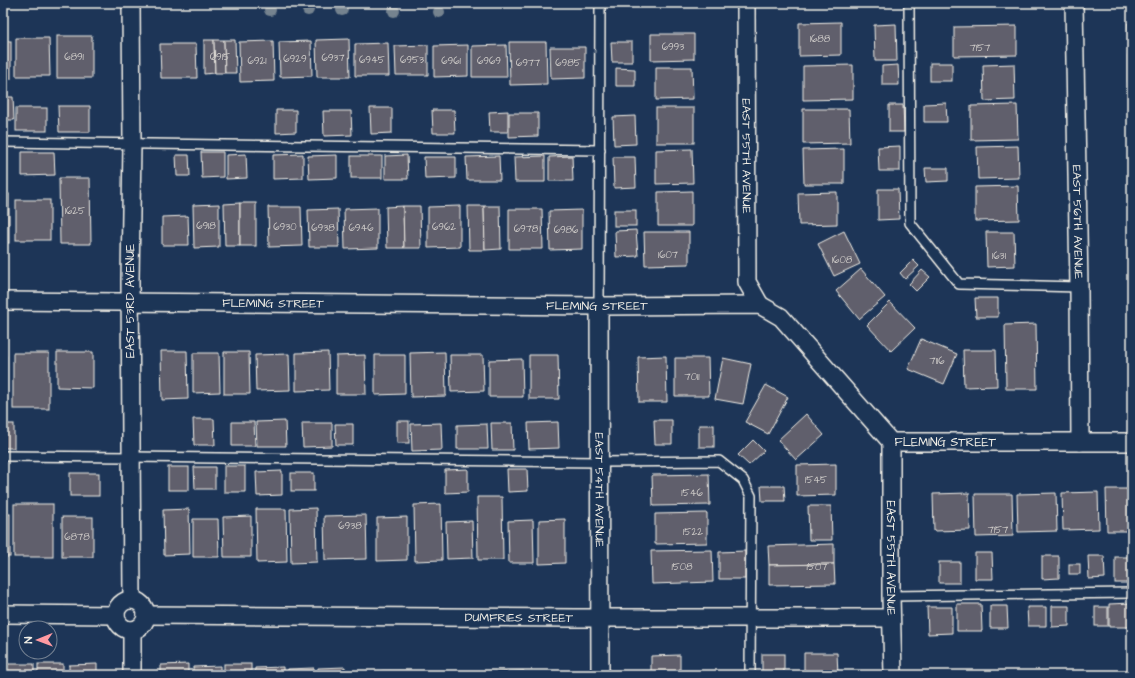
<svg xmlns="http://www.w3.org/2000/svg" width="1135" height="678" viewBox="0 0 1135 678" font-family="'Architects Daughter',sans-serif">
	<rect width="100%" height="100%" fill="#1d3557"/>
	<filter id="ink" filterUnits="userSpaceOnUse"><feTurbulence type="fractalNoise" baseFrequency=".025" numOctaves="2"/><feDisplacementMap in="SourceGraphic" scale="8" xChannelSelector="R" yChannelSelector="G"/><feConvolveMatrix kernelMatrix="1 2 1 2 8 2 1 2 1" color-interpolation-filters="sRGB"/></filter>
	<g filter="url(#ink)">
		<g fill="#615f6c" stroke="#f4f1e8">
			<path d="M841 22V55L799 56V23Z"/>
			<path d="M1128 23H1132V49L1129 50Z"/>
			<path d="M896 24 897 61H875L874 25Z"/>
			<path d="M1017 26V55L954 56V27Z"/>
			<path d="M651 34H694V59L651 60Z"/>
			<rect x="57" y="36" width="35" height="42"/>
			<path d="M16 38H49L50 76H16Z"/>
			<path d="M349 39 350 77H317L316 40Z"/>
			<path d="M204 40H214L215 73 204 74Z"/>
			<path d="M214 40H224L225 73H215Z"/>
			<path d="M224 40H235L236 73H225Z"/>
			<rect x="3" y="41" width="8" height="38"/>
			<path d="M273 41 274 81 240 82 239 42Z"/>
			<path d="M311 41 312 76 280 77 279 42Z"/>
			<path d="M509 42H546L547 84 510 85Z"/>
			<path d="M611 42H632V62H612Z"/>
			<path d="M388 43 389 76H355V44Z"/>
			<path d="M160 44H196L197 78H161Z"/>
			<path d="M428 45V75H396L395 46Z"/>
			<path d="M468 45V76L434 77V46Z"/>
			<path d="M506 45 507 77H472V46Z"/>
			<path d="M550 47H585V78L551 79Z"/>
			<rect x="1128" y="55" width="4" height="27"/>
			<rect x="930" y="63" width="22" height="18"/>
			<path d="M1014 64 1015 100 984 101 983 65Z"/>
			<path d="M853 65V99L803 100V66Z"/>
			<path d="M898 65 899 85H882V66Z"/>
			<path d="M656 67H692L693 99 656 100Z"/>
			<path d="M616 68 635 69V86H616Z"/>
			<path d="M3 97H13L14 120H3Z"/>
			<path d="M946 103 947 122H924V104Z"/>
			<path d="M889 105H903L904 132H889Z"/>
			<path d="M1017 105 1018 139 971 140V106Z"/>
			<path d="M58 106H90V132H59Z"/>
			<rect x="16" y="108" width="31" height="23"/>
			<path d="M370 108H392V133L371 134Z"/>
			<rect x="656" y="108" width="38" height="35"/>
			<path d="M803 109H849L850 143 803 144Z"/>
			<path d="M276 110H296V132L276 133Z"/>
			<path d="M432 110H454L455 133H433Z"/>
			<path d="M323 111H351L352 135 324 136Z"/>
			<path d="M508 111V132H490L489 112Z"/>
			<path d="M509 113H538V136L509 137Z"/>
			<path d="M635 116 636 144 614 145 613 117Z"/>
			<path d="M900 146V171H879L878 147Z"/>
			<path d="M1018 146 1019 178 978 179 977 147Z"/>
			<path d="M692 149 693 183 656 184V150Z"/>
			<path d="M844 149V184H804L803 150Z"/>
			<path d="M22 152H54L55 175 22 176Z"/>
			<path d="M201 152H223V177L202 178Z"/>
			<path d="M246 154 247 178 226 179V155Z"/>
			<path d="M303 154V178L273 179V155Z"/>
			<path d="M176 155H189L190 176H177Z"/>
			<path d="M337 155V178L309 179 308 156Z"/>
			<path d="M407 155 408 179H385V156Z"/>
			<rect x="351" y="156" width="31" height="22"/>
			<path d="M499 156 500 180H467L466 157Z"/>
			<path d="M545 156V182H515L514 157Z"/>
			<path d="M572 156 573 181H549V157Z"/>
			<path d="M424 157H456V178L425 179Z"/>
			<path d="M613 157H635L636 187 614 188Z"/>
			<path d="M925 168H948V181L926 182Z"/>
			<rect x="1131" y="170" width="1" height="32"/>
			<path d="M59 178H90L91 244H60Z"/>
			<path d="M1018 186 1019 220 975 221V187Z"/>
			<path d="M878 189H898L899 219 878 220Z"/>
			<path d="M692 191V226H658V192Z"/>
			<path d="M837 192V224L799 225 798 193Z"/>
			<rect x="3" y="194" width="6" height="49"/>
			<rect x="16" y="200" width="34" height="40"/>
			<path d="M240 203V246H225L224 204Z"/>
			<rect x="240" y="203" width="16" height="43"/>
			<path d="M219 204V247L194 248 193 205Z"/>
			<path d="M403 206 404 248H387L386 207Z"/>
			<path d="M403 206H420L421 248H404Z"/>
			<path d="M460 206V247L428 248V207Z"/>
			<path d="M468 206H484L485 250H469Z"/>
			<path d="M484 206H500L501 249 485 250Z"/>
			<path d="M268 207H301L302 246 269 247Z"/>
			<path d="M378 208V248L345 249 344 209Z"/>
			<path d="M338 209 339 247H309L308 210Z"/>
			<path d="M509 209H542L543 249H509Z"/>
			<path d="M1131 209H1132V244Z"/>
			<path d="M582 210V249L550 250 549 211Z"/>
			<rect x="614" y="210" width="22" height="16"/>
			<path d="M188 216 189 245H162V217Z"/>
			<path d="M636 230 638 256 616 257 615 231Z"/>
			<path d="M844 231 860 264 834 276 818 244Z"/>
			<path d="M644 232H689V264L645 265Z"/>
			<path d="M986 232H1014L1015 266 987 267Z"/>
			<path d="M913 260 919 266 905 279 900 273Z"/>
			<path d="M861 269 885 297 859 319 836 291Z"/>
			<path d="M922 270 930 277 916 291 909 284Z"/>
			<path d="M975 298H998V317H976Z"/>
			<path d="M890 302 915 328 891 351 867 325Z"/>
			<path d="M1036 324 1037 389H1006L1005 325Z"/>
			<path d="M1131 329H1132V362Z"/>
			<path d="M921 339 957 354 944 384 908 369Z"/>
			<path d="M963 350H996L997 386 964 387Z"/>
			<path d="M161 351H187L188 399 162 400Z"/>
			<path d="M57 352H93V388L57 387Z"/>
			<path d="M224 352H249L250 394H224Z"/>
			<path d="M328 352 329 390 296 391V353Z"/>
			<path d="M445 352 446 396 411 397 410 353Z"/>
			<rect x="13" y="353" width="36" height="56"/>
			<path d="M193 353H219L220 392 193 393Z"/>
			<path d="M289 354 290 390 256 391 255 355Z"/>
			<path d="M365 355 366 394H336V356Z"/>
			<path d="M375 355H405V394L375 395Z"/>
			<path d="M450 355H483L484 391 451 392Z"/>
			<path d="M529 355H558L559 399H529Z"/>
			<rect x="3" y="356" width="3" height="36"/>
			<path d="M666 356 667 402H639L638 357Z"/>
			<path d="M675 358H708L709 396H675Z"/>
			<path d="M723 358 751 364 743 404 715 399Z"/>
			<path d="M522 359 523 397H489V360Z"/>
			<path d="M1129 370H1132V399H1130Z"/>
			<path d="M766 385 788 397 768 434 745 422Z"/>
			<path d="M806 414 824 435 796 460 778 440Z"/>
			<path d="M193 419H214L215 445H194Z"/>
			<path d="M654 420H672V444H655Z"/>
			<path d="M285 421 286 446H257L256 422Z"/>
			<rect x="397" y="421" width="12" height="22"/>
			<path d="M232 422H254L255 446H232Z"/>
			<path d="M558 422 559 448 529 449 528 423Z"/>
			<path d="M302 423H332V446L303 447Z"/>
			<path d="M441 423 442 450 412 451 411 424Z"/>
			<path d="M491 423H512L513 450H492Z"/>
			<rect x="3" y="424" width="11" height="24"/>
			<path d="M335 424H353V445H336Z"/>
			<path d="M487 424 488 449H457V425Z"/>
			<rect x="699" y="425" width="15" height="22"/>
			<path d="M753 440 764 451 749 465 738 455Z"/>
			<path d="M836 464V495L797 496V465Z"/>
			<rect x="224" y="466" width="21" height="26"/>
			<rect x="168" y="467" width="21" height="23"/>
			<path d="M194 467H215V489H195Z"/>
			<path d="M468 469V492L445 493V470Z"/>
			<path d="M507 469H527L528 491 508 492Z"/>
			<rect x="3" y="471" width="3" height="24"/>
			<path d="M282 471V495L257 496 256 472Z"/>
			<rect x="70" y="473" width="29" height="23"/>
			<rect x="291" y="473" width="23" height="18"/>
			<path d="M709 474 710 505 653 506 652 475Z"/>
			<path d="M761 486H784L785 501H762Z"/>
			<path d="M1106 489H1132V531H1107Z"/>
			<path d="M1098 492 1099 529 1063 530 1062 493Z"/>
			<path d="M969 493 970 530 934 531 933 494Z"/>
			<path d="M1056 493 1057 531 1018 532 1017 494Z"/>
			<path d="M975 494H1012L1013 536 976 537Z"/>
			<path d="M477 497H502L503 560H478Z"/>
			<rect x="14" y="504" width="39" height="53"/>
			<path d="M441 504 442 560 415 561 414 505Z"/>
			<path d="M808 506H831L832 540H809Z"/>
			<path d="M316 508 317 562 291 563 290 509Z"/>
			<path d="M189 509 190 554 164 555 163 510Z"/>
			<path d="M256 509H286L287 562 257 563Z"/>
			<path d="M707 513V543L655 544V514Z"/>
			<rect x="3" y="514" width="7" height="43"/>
			<path d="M366 515 367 559 325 560 324 516Z"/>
			<path d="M251 516V557H224L223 517Z"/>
			<rect x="62" y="517" width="31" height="40"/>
			<path d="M407 517V560L377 561V518Z"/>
			<path d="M193 519H218L219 557H193Z"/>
			<path d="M565 519V563L539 564V520Z"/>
			<path d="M533 520 534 563H509L508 521Z"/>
			<path d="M472 521 473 558 447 559 446 522Z"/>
			<path d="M834 544V564L769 565 768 546Z"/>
			<path d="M712 550 713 582 652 584 651 551Z"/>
			<path d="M745 551V579H719V552Z"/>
			<path d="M975 553H992L993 579H975Z"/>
			<path d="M1042 556H1059V578L1042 579Z"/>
			<path d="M1088 556H1104L1105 578 1089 579Z"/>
			<rect x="1115" y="557" width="17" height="26"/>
			<rect x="939" y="562" width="21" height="21"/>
			<path d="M834 564 835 584 769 585V565Z"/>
			<rect x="1069" y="564" width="11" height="10"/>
			<path d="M1132 603V627H1109V604Z"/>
			<path d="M957 604H981L982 631H957Z"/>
			<path d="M990 606H1007L1008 628H990Z"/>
			<path d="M1052 606H1069V626L1052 627Z"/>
			<path d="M927 607H952V633L928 634Z"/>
			<path d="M1027 607H1046V626H1028Z"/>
			<rect x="1095" y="607" width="13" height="19"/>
			<path d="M804 653H837L838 675H804Z"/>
			<rect x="762" y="654" width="22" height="20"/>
			<path d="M680 655V675H651V656Z"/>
			<rect x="6" y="664" width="28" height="11"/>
			<rect x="38" y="664" width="25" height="11"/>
			<path d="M97 664V675H69V665Z"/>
			<path d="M188 664V675H161V665Z"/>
			<rect x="224" y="664" width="27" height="11"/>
			<path d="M220 666V675H193V667Z"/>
			<path d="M283 667V675H255V668Z"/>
			<path d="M345 667V675H318V668Z"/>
			<path d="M314 668V675H288V669Z"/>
			<rect x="382" y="671" width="8" height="4"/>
			<rect x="390" y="671" width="9" height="4"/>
			<rect x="399" y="671" width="9" height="4"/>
			<path d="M524 671V675H491V672Z"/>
			<rect x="348" y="673" width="29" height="2"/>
			<path d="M447 673V675H412V674Z"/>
			<path d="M1074 673V675H1051V674Z"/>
			<rect x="453" y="674" width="34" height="1"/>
			<rect x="1019" y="674" width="23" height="1"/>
		</g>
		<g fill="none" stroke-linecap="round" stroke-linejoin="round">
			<g stroke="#f4f1e8" stroke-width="12">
				<g id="service">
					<path d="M909 3 910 223 959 284 1079 287"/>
					<path d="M3 142 600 150"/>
					<path d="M599 306 600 3"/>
					<path d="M3 456 131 457 600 462 719 461 743 480 751 496 750 675"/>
					<path d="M891 596 1132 593"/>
				</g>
			</g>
			<g stroke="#f4f1e8" stroke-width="20">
				<g id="minor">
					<path d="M131 3 132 144 130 280 132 600"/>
					<path id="s1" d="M746 3 747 282 760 305"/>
					<path id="s2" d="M1074 3 1079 287 1080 442"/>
					<path id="s3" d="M3 301 599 306 760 305 781 317 891 442H1132"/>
					<path id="s4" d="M599 306 600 675"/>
					<path id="s5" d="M891 442V596L893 675"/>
					<circle cx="131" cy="615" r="15"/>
					<path d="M3 614 116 615"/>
					<path id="s6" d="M146 615 576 618H891"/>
					<path d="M132 630V675"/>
				</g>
			</g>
			<use href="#service" stroke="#1d3557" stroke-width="9"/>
			<use href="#minor" stroke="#1d3557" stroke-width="17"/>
		</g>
		<g fill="#74838f">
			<circle cx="270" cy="10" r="6"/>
			<circle cx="308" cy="10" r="6"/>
			<circle cx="342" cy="10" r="6"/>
			<circle cx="394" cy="11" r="6"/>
			<circle cx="439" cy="12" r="6"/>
		</g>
	</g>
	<g text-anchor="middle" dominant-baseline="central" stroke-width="3" stroke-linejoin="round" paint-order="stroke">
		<g font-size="10" fill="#cfccc9">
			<text x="820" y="39">1688</text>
			<text x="673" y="47">6993</text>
			<text x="980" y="48">7157</text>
			<text x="74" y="57">6891</text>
			<text x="220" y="57">6915</text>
			<text x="333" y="58">6937</text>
			<text x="295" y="59">6929</text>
			<text x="372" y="60">6945</text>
			<text x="412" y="60">6953</text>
			<text x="257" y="61">6921</text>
			<text x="451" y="61">6961</text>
			<text x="489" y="61">6969</text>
			<text x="528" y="63">6977</text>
			<text x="568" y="63">6985</text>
			<text x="75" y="211">1625</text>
			<text x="206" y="226">6918</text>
			<text x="285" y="227">6930</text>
			<text x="444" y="227">6962</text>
			<text x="323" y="228">6938</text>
			<text x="361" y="228">6946</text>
			<text x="526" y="229">6978</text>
			<text x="566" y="230">6986</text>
			<text x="668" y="255">1607</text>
			<text x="999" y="256">1631</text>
			<text x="842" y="260">1608</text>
			<text x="937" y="361">7116</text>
			<text x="692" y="377">7011</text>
			<text x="816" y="480">1545</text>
			<text x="692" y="493">1546</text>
			<text x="350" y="526">6938</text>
			<text x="998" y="530">7157</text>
			<text x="693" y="532">1522</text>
			<text x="77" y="537">6878</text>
			<text x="682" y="567">1508</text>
			<text x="817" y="567">1507</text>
		</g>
		<g font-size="12" fill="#f4f1e8" stroke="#1d3557">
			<text stroke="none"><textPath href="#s1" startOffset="153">EAST 55TH AVENUE</textPath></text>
			<text stroke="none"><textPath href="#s2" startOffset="219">EAST 56TH AVENUE</textPath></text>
			<text transform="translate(130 301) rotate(-90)">EAST 53RD AVENUE</text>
			<text stroke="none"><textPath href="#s3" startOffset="270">FLEMING STREET</textPath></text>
			<text stroke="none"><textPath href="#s3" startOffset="594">FLEMING STREET</textPath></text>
			<text stroke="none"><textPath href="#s3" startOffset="1002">FLEMING STREET</textPath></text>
			<text stroke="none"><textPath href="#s4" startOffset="184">EAST 54TH AVENUE</textPath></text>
			<text stroke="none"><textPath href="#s5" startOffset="116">EAST 55TH AVENUE</textPath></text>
			<text stroke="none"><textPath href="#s6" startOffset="373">DUMFRIES STREET</textPath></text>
		</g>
	</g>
	<rect width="1135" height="678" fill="none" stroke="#1d3557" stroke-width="16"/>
	<rect x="8" y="8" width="1119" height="662" fill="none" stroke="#f4f1e8" stroke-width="1.5" filter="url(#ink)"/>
	<g transform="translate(38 640) rotate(269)"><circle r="19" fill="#1d3557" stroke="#738091"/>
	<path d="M0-3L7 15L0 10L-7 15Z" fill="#ff9aa2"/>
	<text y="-6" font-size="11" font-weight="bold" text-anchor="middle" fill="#f4f1e8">N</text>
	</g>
</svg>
